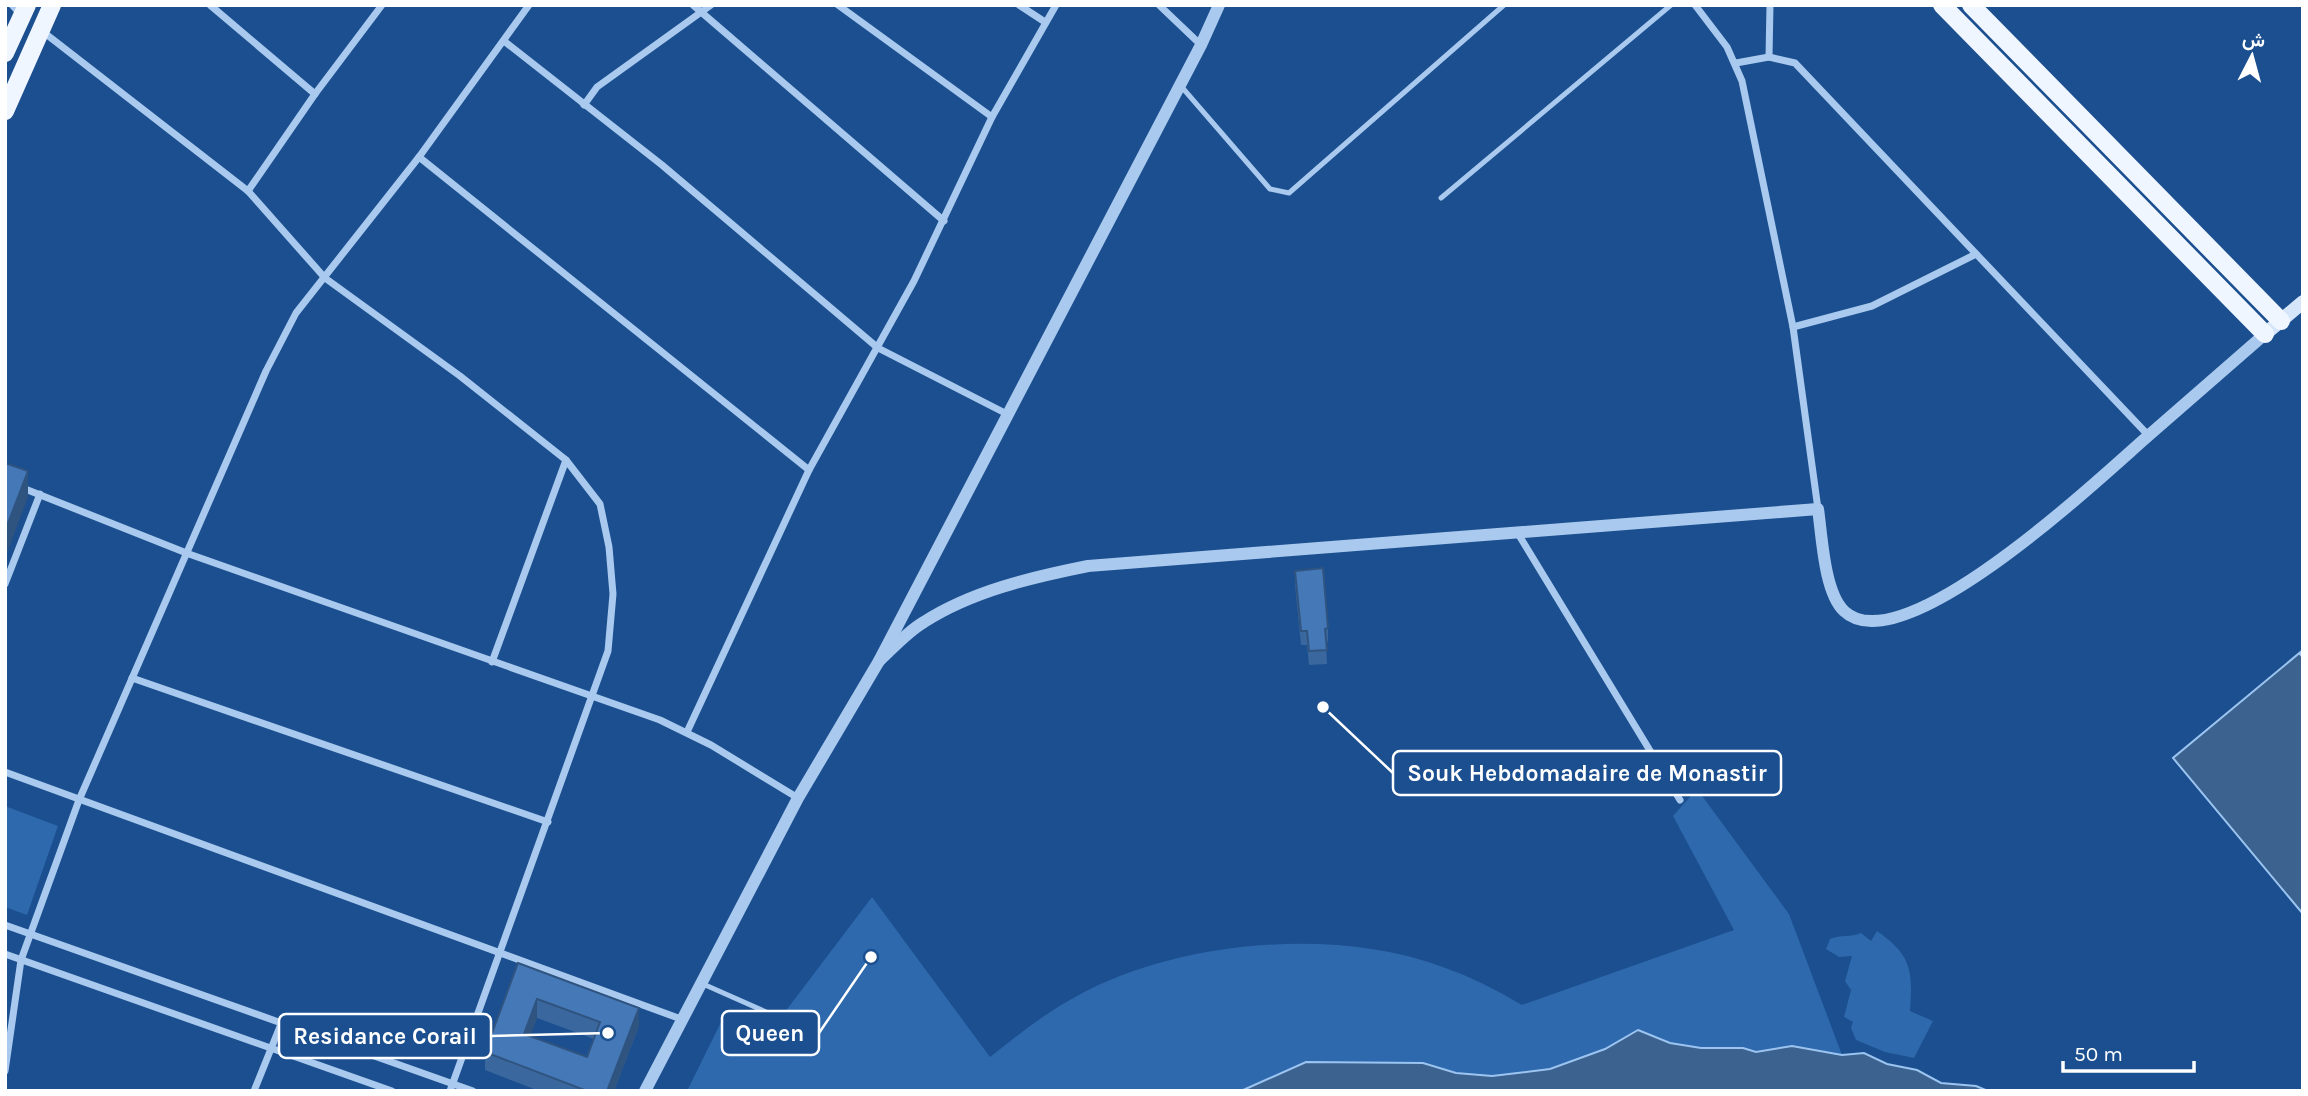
<svg xmlns="http://www.w3.org/2000/svg" width="2308" height="1096" viewBox="0 0 2308 1096" font-family="Karla,Vazirmatn,sans-serif">
	<rect width="100%" height="100%" fill="#1b4f8f"/>
	<g fill="#2e69ad">
		<path d="M1697 789 1789 914 1842 1055 1792 1046 1756 1053 1742 1048H1701L1670 1043 1638 1031 1605 1049 1550 1069 1492 1076 1456 1073 1423 1063 1306 1062 1241 1091H687L727 1010 772 1029 872 897 990 1057C1018 1035 1045 1013 1077 996 1177 941 1332 927 1440 966 1469 976 1495 989 1522 1005L1734 930 1673 816Z"/>
		<path d="M5 806 58 826 27 915 5 907Z"/>
		<path d="M1877 931C1911 955 1913 969 1910 1011L1933 1021 1914 1058 1885 1052 1856 1040 1851 1028 1853 1022 1844 1017 1851 990 1845 981 1852 956 1839 957 1826 949 1830 939C1841 934 1850 938 1861 933L1871 941Z"/>
	</g>
	<g fill="#3c6290" stroke="#9cc4f0" stroke-width="2">
		<path d="M2303 650V914L2173 758Z"/>
		<path d="M1638 1030 1670 1043 1701 1048H1743L1756 1052 1792 1046 1842 1055 1864 1053 1887 1064 1917 1070 1941 1083 1976 1086 1988 1091H1241L1306 1062 1423 1063 1456 1073 1492 1076 1550 1069 1605 1049Z"/>
	</g>
	<g fill="none" stroke-linecap="round" stroke-linejoin="round">
		<path stroke="#a9c9ee" stroke-width="3.5" stroke-dasharray="3.5 5" stroke-linecap="butt" d="M2300 653 2303 656"/>
		<g stroke="#a9c9ee" stroke-width="5">
			<path d="M1180 85 1270 189 1289 193 1504 5"/>
			<path d="M1441 198 1671 5"/>
			<path d="M703 984 773 1015"/>
		</g>
		<g stroke="#a9c9ee" stroke-width="7">
			<path d="M12 5 22 16"/>
			<path d="M210 5 315 94"/>
			<path d="M693 5 944 221"/>
			<path d="M838 5 992 117"/>
			<path d="M1019 5 1045 22"/>
			<path d="M1159 5 1201 45"/>
			<path d="M1695 5 1727 47 1742 81 1793 327 1818 509"/>
			<path d="M42 31 248 191 325 278 460 376 566 460 600 504 609 547 613 594 608 651 450 1091"/>
			<path d="M504 41 662 165 878 348 1007 414"/>
			<path d="M1769 57 1770 5"/>
			<path d="M1736 63 1769 57 1795 63 2148 435"/>
			<path d="M584 105 597 87 711 5"/>
			<path d="M419 157 809 470"/>
			<path d="M248 191 315 94 382 5"/>
			<path d="M1793 327 1872 306 1976 254"/>
			<path d="M5 481 189 554 660 720 711 745 798 798"/>
			<path d="M1517 532 1680 800"/>
			<path d="M5 584 40 494"/>
			<path d="M492 662 566 460"/>
			<path d="M132 678 548 822"/>
			<path d="M687 732 809 470 914 281 992 117 1056 5"/>
			<path d="M5 772 681 1019"/>
			<path d="M5 925 473 1091"/>
			<path d="M5 954 392 1091"/>
			<path d="M5 1071 21 960 79 800 266 371 296 313 419 157 529 5"/>
			<path d="M254 1091 281 1024"/>
		</g>
		<g stroke="#a9c9ee" stroke-width="12">
			<path d="M879 661C893 648 907 632 924 622 972 591 1033 577 1088 566L1818 509C1822 536 1824 592 1844 611 1902 667 2104 474 2148 436 2187 402 2226 368 2265 334"/>
			<path d="M645 1091 798 798 879 661 1201 45 1219 5"/>
		</g>
		<path stroke="#d6e6fa" stroke-width="14" d="M2265 334 2303 302"/>
		<g stroke="#f0f6ff" stroke-width="18">
			<path d="M1942 5 2265 334"/>
			<path d="M1971 5 2281 321"/>
			<path d="M5 53 27 5"/>
			<path d="M5 111 52 5"/>
		</g>
	</g>
	<g fill="#3a679d" fill-rule="evenodd">
		<path d="M1295 571 1328 628V642H1326L1327 664 1309 665 1307 645H1301L1295 585Z"/>
		<path d="M518 963 639 1026 614 1091H539L485 1070V1052ZM537 1018 594 1039 587 1057 530 1036Z"/>
	</g>
	<g fill="#305480">
		<path d="M28 471V497L5 558V531Z"/>
		<path d="M537 999V1018L524 1053V1034Z"/>
		<path d="M639 1008V1026L614 1091H607Z"/>
	</g>
	<g fill="#4478b7" stroke="#305480" stroke-width="2" fill-rule="evenodd">
		<path d="M5 463 28 471 5 531Z"/>
		<path d="M1323 568 1328 628 1325 629 1327 650 1309 651 1307 631H1301L1295 571Z"/>
		<path d="M518 963 639 1008 607 1091H587L485 1052ZM537 999 600 1022 587 1057 524 1034Z"/>
	</g>
	<path fill="none" stroke="#fff" stroke-width="2.5" d="M1323 707L1393 773M871 957L819 1033M608 1033L491 1036"/>
	<g fill="#fff" stroke="#1b4f8f" stroke-width="2.5">
		<circle cx="1323" cy="707" r="7"/>
		<circle cx="871" cy="957" r="7"/>
		<circle cx="608" cy="1033" r="7"/>
	</g>
	<g fill="#1b4f8f" stroke="#fff" stroke-width="2.5">
		<rect x="1393" y="751" width="388" height="44" rx="7"/>
		<rect x="722" y="1011" width="97" height="44" rx="7"/>
		<rect x="279" y="1014" width="212" height="44" rx="7"/>
	</g>
	<g font-size="23" text-anchor="middle" font-weight="bold" fill="#fff">
		<text x="1587" y="781">Souk Hebdomadaire de Monastir</text>
		<text x="770" y="1041">Queen</text>
		<text x="385" y="1044">Residance Corail</text>
	</g>
	<rect width="2308" height="1096" fill="none" stroke="#ffffff" stroke-width="14"/>
	<g transform="translate(2252 56) rotate(6)" stroke="#1b4f8f" stroke-width="5" paint-order="stroke">
	<path d="M0-5L12 26L0 18L-12 26Z" fill="#ffffff"/>
	<text y="-10" font-size="19" font-weight="bold" text-anchor="middle" fill="#ffffff">ش</text>
	</g>
	<path d="M2063 1061v10h131v-10" fill="none" stroke="#ffffff" stroke-width="3.5"/>
	<text x="2074" y="1061" font-size="21" fill="#ffffff" stroke="#1b4f8f" stroke-width="5" paint-order="stroke">50 m</text>
</svg>
